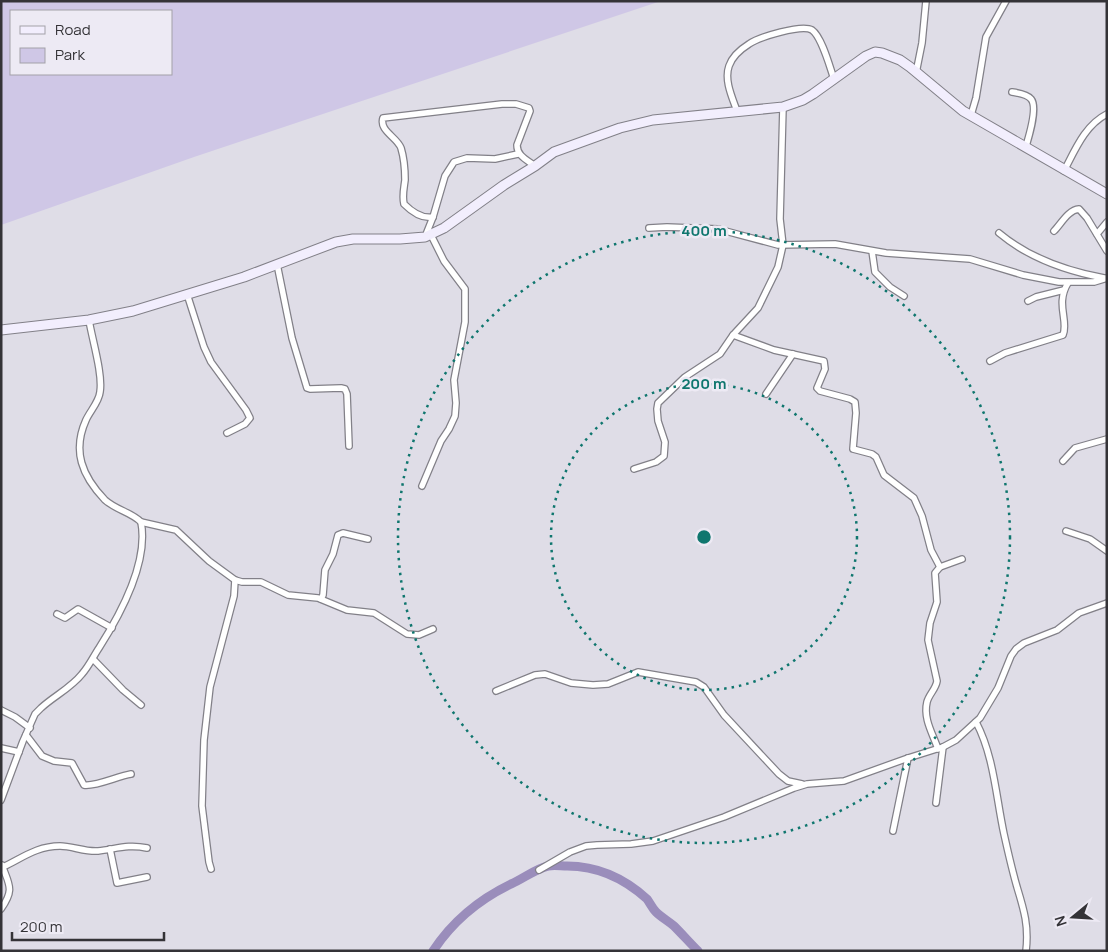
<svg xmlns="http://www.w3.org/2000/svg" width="1108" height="952" viewBox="0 0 1108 952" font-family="Manrope,sans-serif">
	<rect width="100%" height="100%" fill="#dfdde7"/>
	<path fill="#cfc7e6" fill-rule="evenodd" d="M1 1H661L194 157 1 225ZM11 11H171V74H11Z"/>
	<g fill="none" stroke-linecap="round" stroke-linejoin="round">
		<path stroke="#9a8dbb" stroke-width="9" d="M433 951C452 922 480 899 511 884 523 879 535 869 548 866 554 865 561 866 567 866 598 866 625 879 647 899 650 903 652 908 656 912 661 917 668 921 674 926 682 934 690 943 698 951"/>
		<g stroke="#828088" stroke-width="8">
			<g id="street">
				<path d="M916 73 922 43 926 1"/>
				<path d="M1012 92C1018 93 1027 94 1031 99 1038 107 1029 136 1026 146"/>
				<path d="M737 111C732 97 724 80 729 66 732 57 741 49 749 44 759 37 802 24 812 30 822 37 830 68 834 79"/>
				<path d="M971 115 976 98 986 37 1006 1"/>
				<path d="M1064 171C1075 150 1085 125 1107 114"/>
				<path d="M433 217C422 219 412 212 404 204 402 196 404 188 405 180 405 170 404 158 401 148 397 137 379 131 383 118L502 104H516L529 108 530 111 517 145C517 156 527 160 535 166"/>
				<path d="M649 228 667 227 718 229 778 245 835 244 886 253 970 259 1023 275 1059 282H1094L1107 278"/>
				<path d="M1054 231C1061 224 1068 210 1079 209L1087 218 1107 251"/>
				<path d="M999 233C1029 258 1066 271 1104 278"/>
				<path d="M1097 234 1107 222"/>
				<path d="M425 237 433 217 445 176 454 162 467 158 495 159 518 154"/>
				<path d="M872 251 875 272 890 287 904 296"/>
				<path d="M277 264 292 338 307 388 310 389 341 388 345 389 347 394 349 446"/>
				<path d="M187 294 204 347 211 362 246 410 250 418 245 424 227 433"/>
				<path d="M1028 301 1036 297 1064 290"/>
				<path d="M733 335 774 350 824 361 825 369 817 388 820 391 850 399 855 402 856 413 853 449 872 454 876 457 884 475 914 498 922 516 931 550 940 567"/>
				<path d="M990 361 1005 353 1063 335C1069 321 1055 304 1068 283"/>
				<path d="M766 394 793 354"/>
				<path d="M1063 461 1075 448 1107 439"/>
				<path d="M634 469 656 462 664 456 665 442 658 421 657 409 658 403 685 377 720 354 733 335 758 308 778 267 783 245 780 219 783 107"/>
				<path d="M422 486 441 441 449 429 455 416 456 403 454 380 465 322V289L444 261 431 235"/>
				<path d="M141 522 176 530 209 561 235 580 242 582H261L288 595 318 598 347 610 374 613 407 634 419 635 433 629"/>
				<path d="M1066 531 1090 539 1107 551"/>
				<path d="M321 599 323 595 325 570 333 554 338 535 343 533 368 539"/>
				<path d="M57 614 65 618 78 609 112 628"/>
				<path d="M93 659 123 690 141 705"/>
				<path d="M496 691 535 675 545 674 571 683 593 685 608 684 638 672 696 682 704 687 724 715 779 774 788 781 802 784"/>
				<path d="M1 710 15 717 30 728"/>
				<path d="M976 722C994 756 996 797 1004 834 1008 852 1012 870 1017 887 1024 910 1029 926 1026 951"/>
				<path d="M26 735 42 756 54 761 72 763 84 785C95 787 118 776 131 774"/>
				<path d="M1 748 19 752"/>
				<path d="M938 749C933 734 923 719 927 702 929 694 936 689 937 681L928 640 930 623 937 602 935 573 940 567 962 559"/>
				<path d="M1 800 23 741 35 714 41 708C54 696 71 688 82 674 89 666 93 657 99 648 120 615 149 563 141 522 131 512 116 510 105 500 82 476 72 451 86 420 90 411 99 402 100 392 103 374 92 339 89 320"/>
				<path d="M936 803 943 747"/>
				<path d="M893 831 908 758"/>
				<path d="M110 849 117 883 147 877"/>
				<path d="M3 867C22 858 37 846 60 846 72 846 85 852 98 851 116 849 128 844 147 848"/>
				<path d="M211 869 209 862 202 806 204 740 210 687 234 596 235 580"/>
				<path d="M539 870 570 852 586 846 597 845 631 844 653 841 724 817 794 788 807 784 844 781 908 758 943 747 956 740 980 718 998 688 1011 656 1016 649 1024 643 1057 630 1079 613 1107 603"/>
				<path d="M1 909C15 889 9 885 2 865"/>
			</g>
		</g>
		<g stroke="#828088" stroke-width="11">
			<path id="secondary" d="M1 330 89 320 133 311 244 277 336 242 353 239H400L425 237 444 228 504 185 535 166 554 152 620 128 653 120 783 107 803 100 813 94 866 56 875 52 882 53 900 60 910 67 963 111 1107 194"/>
		</g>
		<use href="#street" stroke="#fff" stroke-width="5.5"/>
		<use href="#secondary" stroke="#f2eefd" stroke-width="9"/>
	</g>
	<g fill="none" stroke="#0f766e" stroke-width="2.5" stroke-dasharray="2.5 5">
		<circle cx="704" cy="537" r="153"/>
		<circle cx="704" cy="537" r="306"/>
	</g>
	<circle cx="704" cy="537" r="8" fill="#0f766e" stroke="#edeaf4" stroke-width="2.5"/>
	<g font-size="15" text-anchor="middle" font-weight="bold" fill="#0f766e" stroke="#edeaf4" stroke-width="5" stroke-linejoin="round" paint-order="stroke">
		<text x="704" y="236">400 m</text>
		<text x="704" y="389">200 m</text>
	</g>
	<rect width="1108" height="952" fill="none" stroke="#343337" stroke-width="5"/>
	<rect x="10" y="10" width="162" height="65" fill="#edeaf4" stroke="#a3a1a8"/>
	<rect x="20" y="26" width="25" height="8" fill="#f2eefd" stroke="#a3a1a8"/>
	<text x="55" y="35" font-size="15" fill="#343337">Road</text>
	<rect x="20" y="48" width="25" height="15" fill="#cfc7e6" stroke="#a3a1a8"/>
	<text x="55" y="60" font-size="15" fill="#343337">Park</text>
	<g transform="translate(1073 917) rotate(252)" stroke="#edeaf4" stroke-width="4" paint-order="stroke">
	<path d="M0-4L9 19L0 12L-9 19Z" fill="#343337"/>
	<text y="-8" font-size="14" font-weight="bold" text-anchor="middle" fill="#343337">N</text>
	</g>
	<path d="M12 932v8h152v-8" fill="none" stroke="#343337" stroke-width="2.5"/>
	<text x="20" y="932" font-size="15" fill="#343337" stroke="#edeaf4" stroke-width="4" paint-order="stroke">200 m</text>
</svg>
